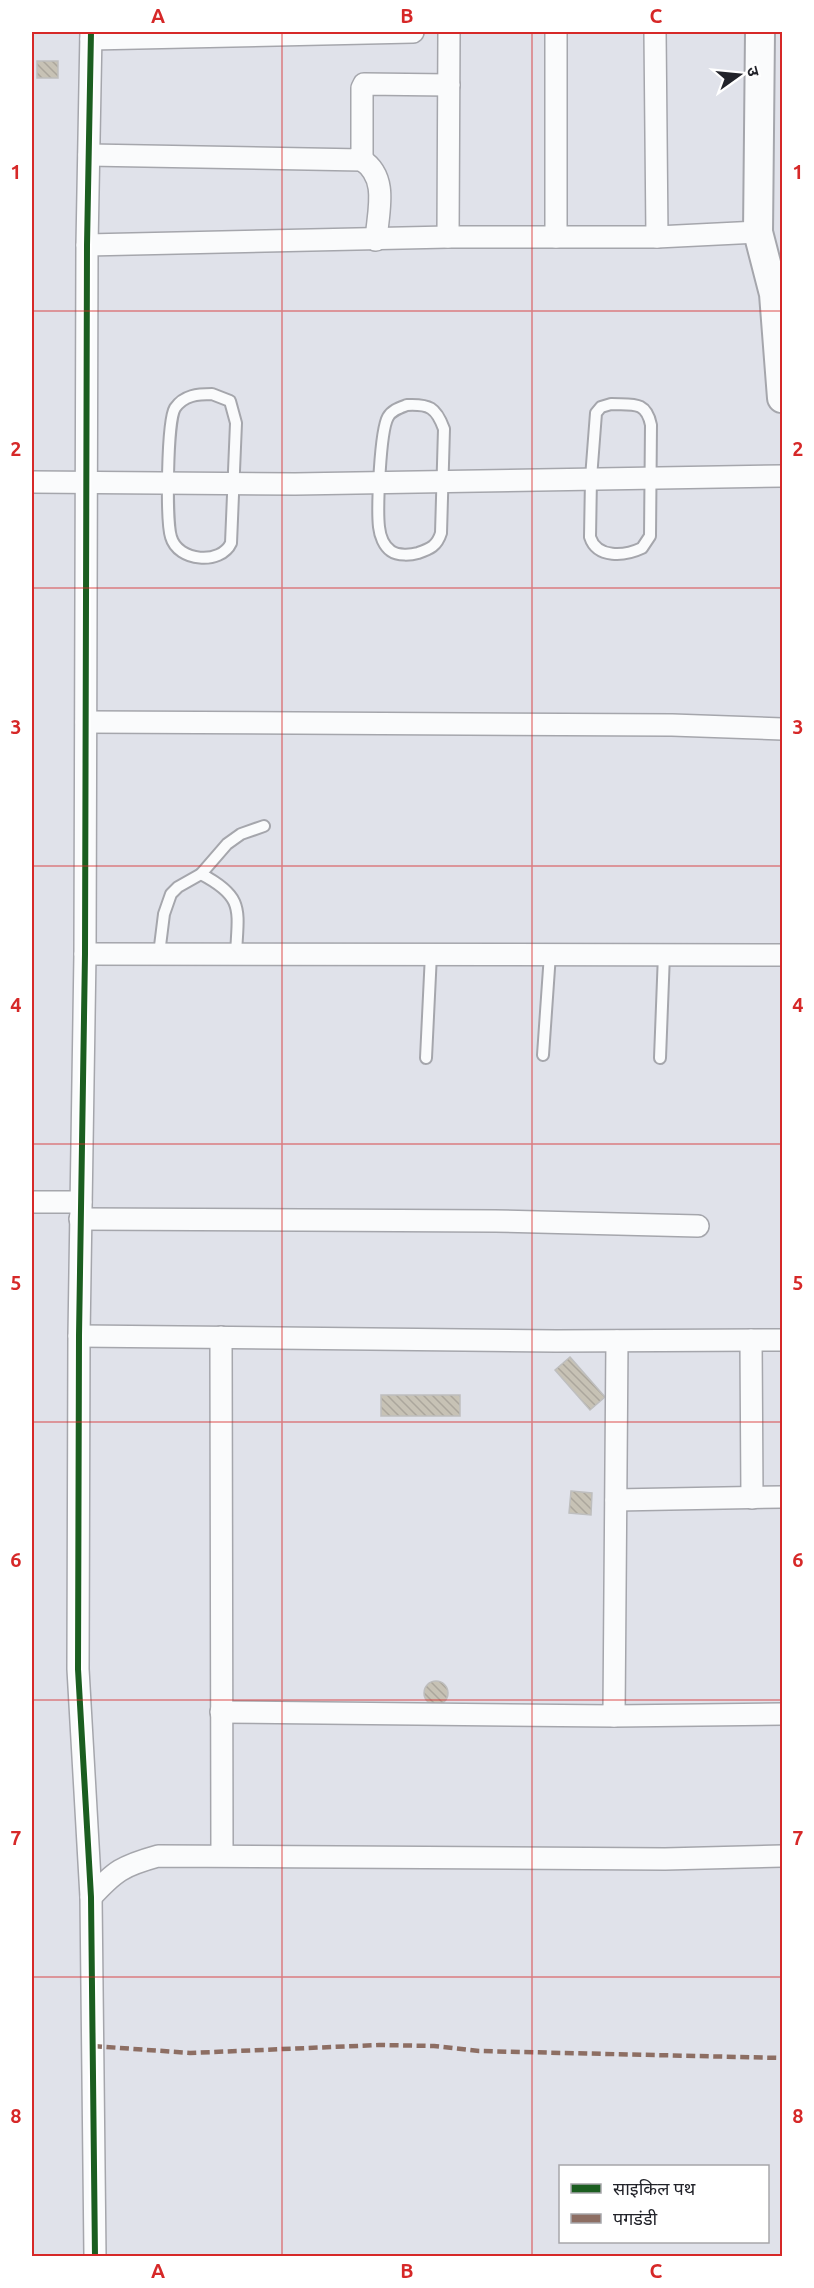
<svg xmlns="http://www.w3.org/2000/svg" width="814" height="2288" viewBox="0 0 814 2288" font-family="Ubuntu,'Noto Sans Devanagari',sans-serif">
	<defs>
		<pattern id="building-back-hatch" width="6" height="6" patternUnits="userSpaceOnUse" patternTransform="scale(1.5)"><rect width="6" height="6" fill="#c7c2b5"/><path d="M-1 5l2 2M0 0l6 6M5-1l2 2" fill="none" stroke="#aba69c"/></pattern>
	</defs>
	<rect width="100%" height="100%" fill="#e0e2ea"/>
	<g fill="url(#building-back-hatch)" stroke="#bebebe" stroke-width="1.5">
		<rect x="37" y="61" width="21" height="17"/>
		<path d="M570 1357 605 1397 590 1410 555 1370Z"/>
		<rect x="381" y="1395" width="79" height="21"/>
		<path d="M571 1491 592 1493 591 1515 569 1513Z"/>
		<circle cx="436" cy="1693" r="12"/>
	</g>
	<g fill="none" stroke-linecap="round" stroke-linejoin="round">
		<g stroke="#a5a6ac" stroke-width="14">
			<g id="service">
				<path d="M212 394 230 401 236 423 231 543C221 565 178 562 171 537 166 521 167 421 175 408 184 395 198 394 212 394Z"/>
				<path d="M611 404C632 405 646 400 651 425L650 536 642 548C625 556 597 559 590 537L591 478 596 413 601 407Z"/>
				<path d="M407 405C429 404 436 407 444 429L441 533C437 546 430 549 418 553 411 555 398 556 391 551 384 546 380 536 379 527 377 509 380 431 388 417 392 410 399 408 407 405Z"/>
				<path d="M201 874C245 897 238 910 236 954"/>
				<path d="M159 954 164 914 171 894 178 887 201 874 227 844 241 834 264 826"/>
				<path d="M543 1055 550 954"/>
				<path d="M426 1058 431 954"/>
				<path d="M660 1058 664 954"/>
			</g>
		</g>
		<g stroke="#a5a6ac" stroke-width="24">
			<g id="minor">
				<path d="M91 32 87 245 85 954 79 1336 78 1669 91 1897 95 2256"/>
				<path d="M556 32V237"/>
				<path d="M655 32 657 237"/>
				<path d="M91 39 413 32"/>
				<path d="M89 155 362 160V88L364 84 449 85"/>
				<path d="M362 160C389 178 378 211 376 240"/>
				<path d="M448 237 449 32"/>
				<path d="M87 245 448 237H657L758 232"/>
				<path d="M32 482 295 484 782 476"/>
				<path d="M86 722 672 725 782 729"/>
				<path d="M85 954 782 955"/>
				<path d="M32 1202H81"/>
				<path d="M80 1219 495 1221 698 1226"/>
				<path d="M79 1336 556 1341 782 1340"/>
				<path d="M221 1337 222 1855"/>
				<path d="M751 1340 752 1498"/>
				<path d="M616 1500 782 1497"/>
				<path d="M221 1712 614 1716 617 1341"/>
				<path d="M614 1716 782 1714"/>
				<path d="M91 1897C115 1871 122 1866 158 1856L665 1859 782 1856"/>
			</g>
		</g>
		<g stroke="#a5a6ac" stroke-width="32">
			<path id="secondary" d="M760 32 758 232 774 294 782 398"/>
		</g>
		<use href="#service" stroke="#fafbfc" stroke-width="10"/>
		<use href="#minor" stroke="#fafbfc" stroke-width="21"/>
		<use href="#secondary" stroke="#fafbfc" stroke-width="28"/>
		<path stroke="#8d6e63" stroke-width="4.5" stroke-dasharray="9 4.5" stroke-linecap="butt" d="M93 2046 190 2053 379 2045 434 2046 479 2051 782 2058"/>
		<g stroke="#fff" stroke-width="10">
			<path id="cycleway" d="M91 32 87 245 85 954 79 1336 78 1669 91 1897 95 2256"/>
		</g>
		<use href="#cycleway" stroke="#1b5e20" stroke-width="6"/>
	</g>
	<path fill="none" stroke="#d62828" stroke-width="1.5" stroke-opacity="0.55" d="M282 32V2256M532 32V2256M32 311H782M32 588H782M32 866H782M32 1144H782M32 1422H782M32 1700H782M32 1977H782"/>
	<rect width="814" height="2288" fill="none" stroke="#ffffff" stroke-width="66"/>
	<rect x="559" y="2165" width="210" height="78" fill="#ffffff" stroke="#a7a7aa" stroke-width="1.5"/>
	<rect x="571" y="2184" width="30" height="9" fill="#1b5e20" stroke="#a7a7aa" stroke-width="1.5"/>
	<text x="613" y="2195" font-size="18" fill="#22232a">साइकिल पथ</text>
	<rect x="571" y="2214" width="30" height="9" fill="#8d6e63" stroke="#a7a7aa" stroke-width="1.5"/>
	<text x="613" y="2225" font-size="18" fill="#22232a">पगडंडी</text>
	<g transform="translate(739 75) rotate(75)" stroke="#ffffff" stroke-width="4.5" paint-order="stroke">
	<path d="M0-4.5L10 22L0 15L-10 22Z" fill="#22232a"/>
	<text y="-9" font-size="16" font-weight="bold" text-anchor="middle" fill="#22232a">उ</text>
	</g>
	<rect x="33" y="33" width="748" height="2222" fill="none" stroke="#d62828" stroke-width="2"/>
	<g font-size="20" text-anchor="middle" font-weight="bold" fill="#d62828">
		<text x="158" y="23">A</text>
		<text x="407" y="23">B</text>
		<text x="656" y="23">C</text>
		<text x="16" y="179">1</text>
		<text x="798" y="179">1</text>
		<text x="16" y="456">2</text>
		<text x="798" y="456">2</text>
		<text x="16" y="734">3</text>
		<text x="798" y="734">3</text>
		<text x="16" y="1012">4</text>
		<text x="798" y="1012">4</text>
		<text x="16" y="1290">5</text>
		<text x="798" y="1290">5</text>
		<text x="16" y="1567">6</text>
		<text x="798" y="1567">6</text>
		<text x="16" y="1845">7</text>
		<text x="798" y="1845">7</text>
		<text x="16" y="2123">8</text>
		<text x="798" y="2123">8</text>
		<text x="158" y="2278">A</text>
		<text x="407" y="2278">B</text>
		<text x="656" y="2278">C</text>
	</g>
</svg>
